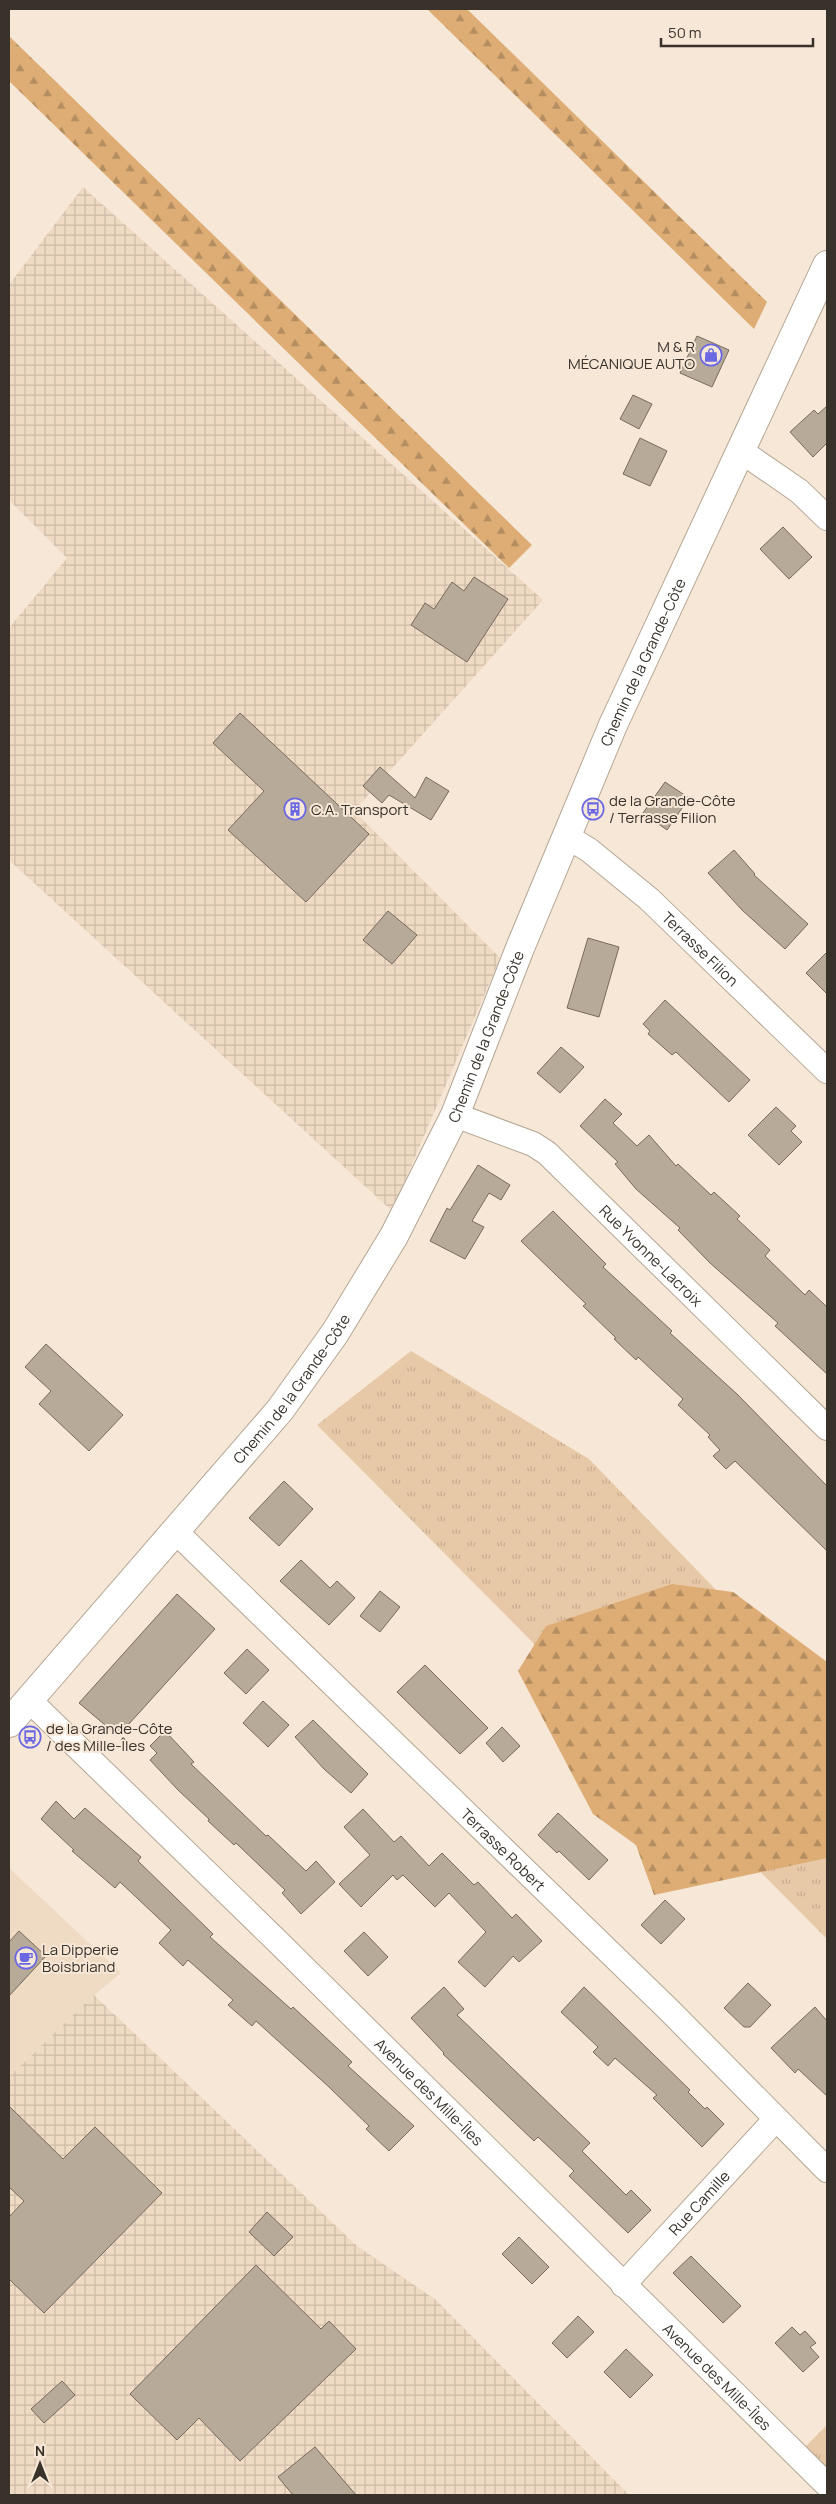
<svg xmlns="http://www.w3.org/2000/svg" width="836" height="2504" viewBox="0 0 836 2504" font-family="Manrope,sans-serif">
	<defs>
		<pattern id="industrial-grid" width="8" height="8" patternUnits="userSpaceOnUse" patternTransform="scale(1.25)"><rect width="8" height="8" fill="#efdac3"/><path d="M0 4h8M4 0v8" fill="none" stroke="#cebca8"/></pattern>
		<pattern id="grass-tufts" width="24" height="20" patternUnits="userSpaceOnUse" patternTransform="scale(1.25)"><rect width="24" height="20" fill="#e8c9a7"/><path d="M3 7l-1-3M5 7V3M7 7l1-3M15 17l-1-3M17 17v-4M19 17l1-3" fill="none" stroke="#c8ad90"/></pattern>
		<pattern id="forest-firs" width="22" height="20" patternUnits="userSpaceOnUse" patternTransform="scale(1.25)"><rect width="22" height="20" fill="#ddad75"/><path d="M5 1l3.5 6h-7zM16 11l3.5 6h-7z" fill="#b48d60"/></pattern>
	</defs>
	<rect width="100%" height="100%" fill="#f7e7d6"/>
	<path fill="#efdac3" d="M9 1868 121 1973 94 1995 9 2077Z"/>
	<g fill="url(#industrial-grid)">
		<path d="M83 187 543 600 354 811 500 958 392 1211 9 860V628L67 558 9 500V285Z"/>
		<path d="M94 1995 357 2246 436 2300 629 2495H9V2077Z"/>
	</g>
	<g fill="url(#grass-tufts)">
		<path d="M411 1351 589 1459 827 1704V1939L317 1425Z"/>
		<path d="M827 2425V2472L803 2449Z"/>
	</g>
	<g fill="url(#forest-firs)">
		<path d="M427 9H467L767 302 754 329Z"/>
		<path d="M9 36 532 545 509 568 9 81Z"/>
		<path d="M672 1584 733 1592 827 1662V1858L654 1895 636 1845 593 1814 518 1671 546 1626Z"/>
	</g>
	<g fill="#b8aa99" stroke="#786b5c">
		<path d="M697 336 729 350 712 387 680 373Z"/>
		<path d="M633 395 652 404 639 429 620 419Z"/>
		<path d="M827 406V443L813 457 790 432 814 410 818 414Z"/>
		<path d="M640 438 667 451 650 486 623 474Z"/>
		<path d="M783 527 812 557 789 579 760 549Z"/>
		<path d="M474 577 508 599 467 662 411 625 425 603 434 609 452 582 464 591Z"/>
		<path d="M240 713 369 834 306 902 228 830 264 791 213 743Z"/>
		<path d="M380 767 415 798 426 777 449 791 431 820 389 795 382 803 363 786Z"/>
		<path d="M665 782 689 798 667 830 643 813Z"/>
		<path d="M734 850 755 874 754 875 808 924 785 949 742 910 708 873Z"/>
		<path d="M388 911 417 935 392 964 363 940Z"/>
		<path d="M588 938 619 947 599 1017 567 1008Z"/>
		<path d="M827 952V994L806 973Z"/>
		<path d="M665 1000 750 1080 729 1102 676 1052 672 1055 648 1034 650 1031 643 1024Z"/>
		<path d="M561 1047 584 1067 560 1093 537 1073Z"/>
		<path d="M605 1099 622 1114 613 1123 637 1146 649 1135 676 1166 678 1164 711 1195 714 1192 740 1216 737 1219 770 1250 765 1256 805 1295 809 1290 827 1307V1374L775 1326 778 1323 710 1263 678 1230 680 1228 636 1189 615 1164 618 1162 580 1126Z"/>
		<path d="M776 1107 796 1126 791 1131 802 1142 779 1165 748 1135Z"/>
		<path d="M478 1165 510 1185 501 1200 489 1193 472 1221 484 1227 465 1259 430 1241 447 1208 450 1210Z"/>
		<path d="M553 1211 606 1264 603 1267 672 1331 670 1333 737 1394 827 1486V1551L735 1461 726 1469 713 1456 720 1450 708 1437 710 1435 678 1405 683 1399 638 1357 636 1360 614 1339 616 1338 583 1306 586 1304 521 1241Z"/>
		<path d="M46 1344 123 1415 89 1451 39 1404 51 1391 25 1367Z"/>
		<path d="M284 1481 313 1509 279 1546 249 1518Z"/>
		<path d="M301 1560 330 1588 337 1581 355 1598 329 1625 280 1581Z"/>
		<path d="M380 1591 400 1607 380 1632 360 1616Z"/>
		<path d="M177 1594 215 1629 118 1736 79 1703Z"/>
		<path d="M247 1649 269 1670 246 1694 224 1673Z"/>
		<path d="M425 1665 488 1728 460 1754 397 1692Z"/>
		<path d="M263 1701 289 1725 268 1747 243 1723Z"/>
		<path d="M313 1720 368 1774 351 1793 324 1769 295 1737Z"/>
		<path d="M502 1727 520 1746 503 1762 486 1743Z"/>
		<path d="M165 1731 194 1762 191 1764 266 1836 268 1835 306 1871 316 1861 335 1882 301 1914 282 1893 285 1890 236 1843 234 1845 208 1821 209 1819 178 1790 150 1760 157 1753 150 1746Z"/>
		<path d="M56 1801 74 1819 85 1808 141 1857 138 1861 213 1934 210 1937 291 2009 293 2007 352 2062 348 2066 414 2126 389 2151 366 2129 369 2126 329 2087 256 2021 252 2026 228 2005 233 2000 188 1960 183 1966 159 1943 171 1930 120 1882 115 1888 72 1851 74 1850 41 1819Z"/>
		<path d="M363 1809 394 1842 401 1836 429 1866 442 1853 474 1885 478 1882 512 1918 516 1914 542 1941 519 1962 513 1956 485 1987 458 1962 486 1932 449 1893 435 1907 403 1875 397 1880 393 1875 361 1907 339 1884 370 1855 344 1827Z"/>
		<path d="M558 1813 608 1860 589 1880 559 1851 557 1853 538 1835Z"/>
		<path d="M665 1900 685 1919 661 1944 641 1925Z"/>
		<path d="M19 1931 46 1956 9 1996V1942Z"/>
		<path d="M364 1932 388 1957 368 1976 344 1951Z"/>
		<path d="M748 1983 771 2005 750 2027H744L724 2008Z"/>
		<path d="M444 1987 464 2009 457 2015 590 2143 582 2151 626 2195 631 2190 651 2210 628 2233 569 2176 574 2171 538 2137 534 2141 443 2054 444 2053 411 2018Z"/>
		<path d="M584 1987 690 2090 688 2092 705 2109 707 2107 724 2124 702 2147 653 2098 657 2095 615 2058 608 2066 593 2052 598 2047 561 2012Z"/>
		<path d="M815 2007 827 2021V2096L798 2069 795 2073 771 2048Z"/>
		<path d="M9 2106 63 2159 95 2127 162 2193 44 2313 9 2279V2217L24 2201 9 2187Z"/>
		<path d="M267 2212 293 2237 274 2256 249 2232Z"/>
		<path d="M519 2237 549 2267 532 2284 502 2254Z"/>
		<path d="M691 2256 741 2306 723 2323 673 2273Z"/>
		<path d="M256 2265 321 2329 329 2321 356 2349 240 2461 199 2418 177 2440 130 2394Z"/>
		<path d="M578 2316 594 2332 567 2358 552 2343Z"/>
		<path d="M792 2327 800 2335 805 2331 816 2343 810 2347 819 2357 803 2372 775 2343Z"/>
		<path d="M626 2349 653 2375 630 2398 604 2372Z"/>
		<path d="M62 2381 75 2395 44 2423 31 2409Z"/>
		<path d="M315 2447 356 2495H293L278 2477Z"/>
	</g>
	<g fill="none" stroke-linecap="round" stroke-linejoin="round">
		<g stroke="#b4a695" stroke-width="26">
			<g id="minor">
				<path d="M741 451 799 491 827 518"/>
				<path id="s1" d="M566 836 589 850 649 899 827 1071"/>
				<path id="s2" d="M455 1115 533 1144 547 1153 827 1428"/>
				<path id="s3" d="M176 1532 669 2010 827 2170"/>
				<path id="s4" d="M29 1700 277 1941 827 2485"/>
				<path id="s5" d="M623 2285 776 2119"/>
			</g>
		</g>
		<g stroke="#b4a695" stroke-width="30">
			<g id="secondary">
				<path id="s6" d="M9 1723 280 1410 335 1333 394 1236 455 1115 520 948 613 725 827 265"/>
			</g>
		</g>
		<use href="#minor" stroke="#fff" stroke-width="24"/>
		<use href="#secondary" stroke="#fff" stroke-width="28"/>
	</g>
	<defs>
		<g id="shop-ring" transform="scale(1.125)"><circle r="9.5" fill="#f7e7d6" stroke="#6a68e2" stroke-width="1.5"/><path d="M-5-2.5h2.3a2.7 3.5 0 0 1 5.4 0H5L5.5 6h-11ZM-1.5-2.5h3a1.5 2.3 0 0 0-3 0Z" fill="#6a68e2"/></g>
		<g id="building-ring" transform="scale(1.125)"><circle r="9.5" fill="#f7e7d6" stroke="#6a68e2" stroke-width="1.5"/><path d="M-4-6H4V6H1V3H-1V6H-4ZM-2.5-4.3h1.7v1.8h-1.7ZM.8-4.3h1.7v1.8H.8ZM-2.5-1h1.7V.8h-1.7ZM.8-1h1.7V.8H.8Z" fill="#6a68e2"/></g>
		<g id="bus-ring" transform="scale(1.125)"><circle r="9.5" fill="#f7e7d6" stroke="#6a68e2" stroke-width="1.5"/><path d="M-5-6H5V4H4V6H2V4H-2V6H-4V4H-5ZM-3.5-4V0h7V-4ZM-3.5 1.2v1.5H-2V1.2ZM2 1.2v1.5H3.5V1.2Z" fill="#6a68e2"/></g>
		<g id="cafe-ring" transform="scale(1.125)"><circle r="9.5" fill="#f7e7d6" stroke="#6a68e2" stroke-width="1.5"/><path d="M-5.5-4.5H6V0H3Q3 3.5 0 3.5H-2.5Q-5.5 3.5-5.5 0ZM3-3.2v2h1.7v-2ZM-6 4.5H4V6H-6Z" fill="#6a68e2"/></g>
	</defs>
	<g fill-rule="evenodd">
		<use href="#shop-ring" x="711" y="355"/>
		<use href="#building-ring" x="295" y="809"/>
		<use href="#bus-ring" x="593" y="809"/>
		<use href="#bus-ring" x="30" y="1737"/>
		<use href="#cafe-ring" x="26" y="1958"/>
	</g>
	<g text-anchor="middle" dominant-baseline="central" stroke-width="4" stroke-linejoin="round" paint-order="stroke">
		<g font-size="15" fill="#38322b" stroke="#f7e7d6" text-anchor="start">
			<text x="695" y="346" text-anchor="end">M &amp; R<tspan x="695" dy="17">MÉCANIQUE AUTO</tspan></text>
			<text x="609" y="800">de la Grande-Côte<tspan x="609" dy="17">/ Terrasse Filion</tspan></text>
			<text x="311" y="809">C.A. Transport</text>
			<text x="46" y="1728">de la Grande-Côte<tspan x="46" dy="17">/ des Mille-Îles</tspan></text>
			<text x="42" y="1949">La Dipperie<tspan x="42" dy="17">Boisbriand</tspan></text>
		</g>
		<g font-size="15" fill="#38322b" stroke="#f7e7d6">
			<text stroke="none"><textPath href="#s6" startOffset="1248">Chemin de la Grande-Côte</textPath></text>
			<text stroke="none"><textPath href="#s1" startOffset="176">Terrasse Filion</textPath></text>
			<text stroke="none"><textPath href="#s6" startOffset="842">Chemin de la Grande-Côte</textPath></text>
			<text stroke="none"><textPath href="#s2" startOffset="246">Rue Yvonne-Lacroix</textPath></text>
			<text stroke="none"><textPath href="#s6" startOffset="438">Chemin de la Grande-Côte</textPath></text>
			<text stroke="none"><textPath href="#s3" startOffset="456">Terrasse Robert</textPath></text>
			<text stroke="none"><textPath href="#s4" startOffset="560">Avenue des Mille-Îles</textPath></text>
			<text stroke="none"><textPath href="#s5" startOffset="112">Rue Camille</textPath></text>
			<text stroke="none"><textPath href="#s4" startOffset="965">Avenue des Mille-Îles</textPath></text>
		</g>
	</g>
	<rect width="836" height="2504" fill="none" stroke="#38322b" stroke-width="20"/>
	<g transform="translate(40 2464)" stroke="#f7e7d6" stroke-width="4" paint-order="stroke">
	<path d="M0-4L9 19L0 12L-9 19Z" fill="#38322b"/>
	<text y="-8" font-size="14" font-weight="bold" text-anchor="middle" fill="#38322b">N</text>
	</g>
	<path d="M661 38v8h152v-8" fill="none" stroke="#38322b" stroke-width="2.5"/>
	<text x="668" y="38" font-size="15" fill="#38322b" stroke="#f7e7d6" stroke-width="4" paint-order="stroke">50 m</text>
</svg>
